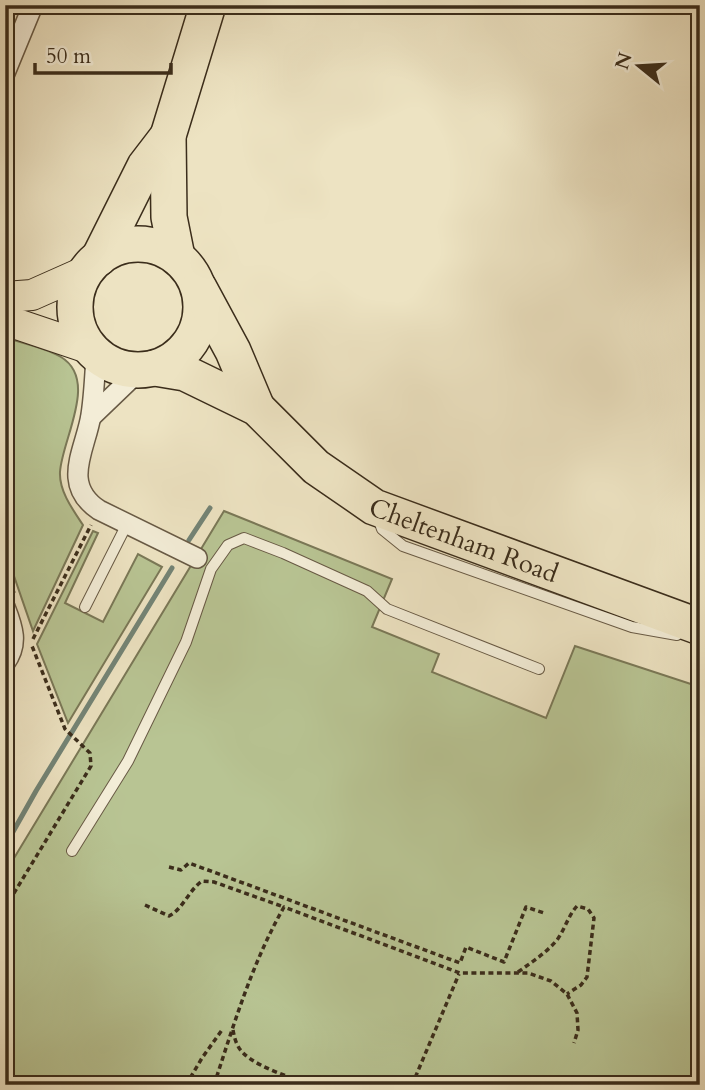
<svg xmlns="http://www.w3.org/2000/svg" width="705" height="1090" viewBox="0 0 705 1090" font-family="Cardo,serif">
	<rect width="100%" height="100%" fill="#ede3c2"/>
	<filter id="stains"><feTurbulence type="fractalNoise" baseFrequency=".00286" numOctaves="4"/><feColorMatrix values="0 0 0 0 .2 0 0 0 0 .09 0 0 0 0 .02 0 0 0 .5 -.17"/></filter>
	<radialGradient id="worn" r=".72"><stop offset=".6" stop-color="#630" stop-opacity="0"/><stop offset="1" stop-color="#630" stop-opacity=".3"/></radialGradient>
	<g fill="#b8c493" stroke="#7a7857" stroke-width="2">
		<path d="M5 337C23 344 45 347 61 357 99 380 62 439 60 472 59 491 73 510 83 525L33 631 5 550Z"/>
		<path d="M224 511 392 579 372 627 439 654 432 672 546 718 575 646 700 687V1085H5V873Z"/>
		<path d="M93 531 98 533 65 603 103 622 138 554 162 567 68 723 37 644Z"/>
	</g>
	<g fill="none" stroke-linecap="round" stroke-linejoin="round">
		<g stroke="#738476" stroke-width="5">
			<path d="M189 540 210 508"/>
			<path d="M5 846 36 791 172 568"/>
		</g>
		<g stroke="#685a45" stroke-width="12">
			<g id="lane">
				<path d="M378 518 382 529 403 546 632 627 677 635"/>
				<path d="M85 607 127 524"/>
				<path d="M72 851 128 761 186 642 211 569 228 545 244 538 283 553 367 591 387 609 539 669"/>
			</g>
		</g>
		<g stroke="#685a45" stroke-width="22">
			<g id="street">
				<path d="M5 73 33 5"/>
				<path d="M96 355C95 375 94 395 91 415 86 449 60 484 99 510L197 558"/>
				<path d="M91 417 140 370"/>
				<path d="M5 607C13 627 19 644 5 663"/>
			</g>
		</g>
		<g stroke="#3b2d1b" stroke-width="32">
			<g id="primary">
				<path d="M5 297 32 295 86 271"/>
				<path d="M5 320 91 349"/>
			</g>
		</g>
		<g stroke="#3b2d1b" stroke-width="38">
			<g id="highway">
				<circle cx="138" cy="307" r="63"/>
				<path d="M177 257 169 217 168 136 208 5"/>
				<path d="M99 258 145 166 168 136"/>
				<path d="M199 288 233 351 257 408"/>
				<path id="s1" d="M155 368 185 373 257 408 316 467 374 507 700 627"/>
			</g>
		</g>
		<g stroke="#3b2d1b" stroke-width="3.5" stroke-dasharray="5 3.5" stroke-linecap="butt">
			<path d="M5 566 14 593"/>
			<path d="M33 639 91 525"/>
			<path d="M169 867 181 870 189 863 460 963 466 947 504 962 526 907 544 913"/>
			<path d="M145 905 169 916C183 909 189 890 202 881L214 882 284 907"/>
			<path d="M5 908 91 766 90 753 65 729 32 646"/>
			<path d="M518 972C532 962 546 953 557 940 565 929 568 916 577 906L588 909 594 918 587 977 581 985 567 994"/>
			<path d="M233 1030C234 1035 235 1041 238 1046 247 1065 293 1078 312 1085"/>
			<path d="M186 1085 202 1058 222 1030"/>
			<path d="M214 1085C234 1024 252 963 284 907L460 973H528L551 981 567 994 577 1013 578 1030 574 1043"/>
			<path d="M412 1085 459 974"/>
		</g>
		<use href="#lane" stroke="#f3edd7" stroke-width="10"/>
		<use href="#street" stroke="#f3edd7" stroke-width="19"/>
		<use href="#primary" stroke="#ede3c2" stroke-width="30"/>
		<use href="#highway" stroke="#ede3c2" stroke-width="35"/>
	</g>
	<g text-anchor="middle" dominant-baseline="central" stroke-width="7" stroke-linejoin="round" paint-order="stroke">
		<g font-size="26" fill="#3b2d1b" stroke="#f3edd7">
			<text stroke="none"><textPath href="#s1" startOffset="360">Cheltenham Road</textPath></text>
		</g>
	</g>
	<rect width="705" height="1090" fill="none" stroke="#ede3c2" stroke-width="28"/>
	<rect x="7" y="7" width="691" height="1076" fill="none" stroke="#3b2d1b" stroke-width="3.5"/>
	<rect x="14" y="14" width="677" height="1062" fill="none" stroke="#3b2d1b" stroke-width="2"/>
	<g transform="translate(639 66) rotate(288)" stroke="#f3edd7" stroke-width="5" paint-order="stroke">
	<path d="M0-5L12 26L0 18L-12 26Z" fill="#3b2d1b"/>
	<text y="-10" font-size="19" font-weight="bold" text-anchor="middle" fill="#3b2d1b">N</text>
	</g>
	<path d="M35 63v10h136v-10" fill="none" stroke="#3b2d1b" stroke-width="3.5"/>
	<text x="46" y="63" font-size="21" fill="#3b2d1b" stroke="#f3edd7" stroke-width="5" paint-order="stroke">50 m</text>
	<rect width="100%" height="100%" filter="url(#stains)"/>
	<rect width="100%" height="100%" fill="url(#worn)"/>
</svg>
